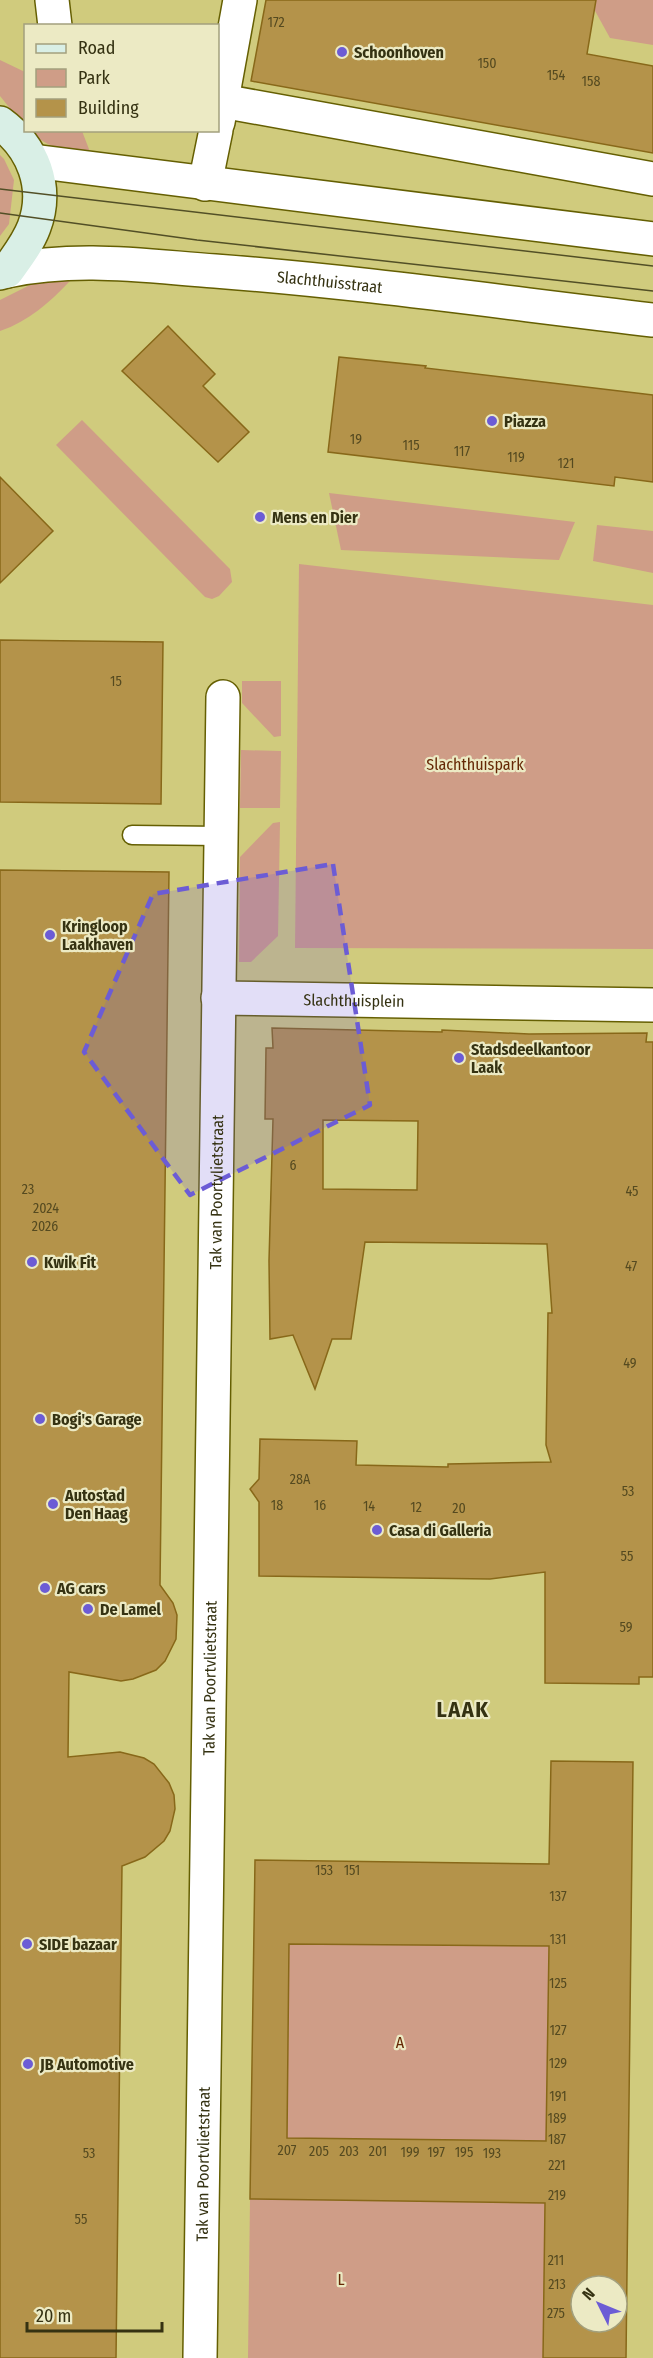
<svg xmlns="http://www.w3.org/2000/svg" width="653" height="2358" viewBox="0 0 653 2358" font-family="'Fira Sans Condensed',sans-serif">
	<rect width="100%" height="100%" fill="#d0cb7d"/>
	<g fill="#cf9d87">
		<path d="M596 0H653V45L610 38 594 9Z"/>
		<path d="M0 60 25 72V127L0 96Z"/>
		<path d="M29 131H82L92 157C65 151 50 149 29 131Z"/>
		<path d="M0 155 4 159 14 180 9 224 0 236Z"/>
		<path d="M67 278 70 281C49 303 29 321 0 331V300L32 284Z"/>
		<path d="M82 420 230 569 232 582 219 596 212 599 205 597 56 445Z"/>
		<path d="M329 493 575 522 559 560 341 550Z"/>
		<path d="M597 525 653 531V573L593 561Z"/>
		<path d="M299 564 653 605V949L295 948Z"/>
		<path d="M242 681H281V736L274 737 242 703Z"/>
		<path d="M241 750 281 751 280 808H240Z"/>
		<path d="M280 822 278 936 251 962H239L240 857 273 823Z"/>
		<path d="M253 1943 549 1946 546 2141 251 2138 252 2117H287L289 1983 253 1982Z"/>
		<path d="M250 2199 545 2203 543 2358H248Z"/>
	</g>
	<g fill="#b4934a" stroke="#886819" stroke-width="1.5" fill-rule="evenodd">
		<path d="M266 0H596L587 54 653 66V153L251 81Z"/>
		<path d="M168 326 215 374 203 386 249 432 218 462 122 371Z"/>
		<path d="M339 357 426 366 425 368 653 395V482L615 477 614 486 328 452Z"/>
		<path d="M0 477 53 531 0 583Z"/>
		<path d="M0 640 163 642 161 804 0 802Z"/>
		<path d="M0 870 169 872 160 1585 173 1603 177 1615 176 1639 165 1661 156 1670 133 1679 121 1681 69 1672 68 1757 120 1752 144 1758 154 1764 169 1783 174 1795 175 1809 170 1831 164 1841 145 1857 122 1866 116 2358H0Z"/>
		<path d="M272 1028 442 1032V1030L529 1034 647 1033 646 1042H653V1677H639V1684L545 1683V1572L490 1579 259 1576V1502L250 1489 259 1479 260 1439 357 1441 356 1465 448 1467V1464L551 1462 546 1445 548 1313H552L547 1244 365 1242 351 1339H332L315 1389 293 1335 270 1339 269 1261 273 1119H265L266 1048H273ZM323 1120 418 1121 417 1190 323 1189Z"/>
		<path d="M551 1761 633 1762 626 2358H543L545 2203 250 2199 255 1860 549 1864ZM289 1944 549 1946 546 2141 287 2138ZM581 2286H617V2322H581Z"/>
	</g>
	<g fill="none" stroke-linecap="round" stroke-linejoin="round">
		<g stroke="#655f02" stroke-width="21">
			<path id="lane" d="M132 835 220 836"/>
		</g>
		<g stroke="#655f02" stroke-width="36">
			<g id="street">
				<path d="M52 0 55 26"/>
				<path d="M222 101 653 179"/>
				<path d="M218 122 240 0"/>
				<path d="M33 161 653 239"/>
				<path d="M205 184 216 130"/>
				<path id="s1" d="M7 271C78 256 144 266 215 271 361 282 507 303 653 320"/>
				<path id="s2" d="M218 998 653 1005"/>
				<path id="s3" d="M200 2358 223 697"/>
			</g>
		</g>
		<g stroke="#655f02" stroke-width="36">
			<path id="secondary" d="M0 123C33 147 49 187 34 227 28 243 17 257 7 271L0 273"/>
		</g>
		<use href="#lane" stroke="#fff" stroke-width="18"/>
		<use href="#street" stroke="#fff" stroke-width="33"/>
		<use href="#secondary" stroke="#d9efe6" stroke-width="33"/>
		<g stroke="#524f26" stroke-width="1.5">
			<path d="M0 189 653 266"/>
			<path d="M0 213 197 240 653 291"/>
		</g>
	</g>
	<path fill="#6c5cd5" fill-opacity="0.2" stroke="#6c5cd5" stroke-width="4.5" stroke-dasharray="12 8" stroke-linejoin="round" d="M333 864 370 1105 190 1195 84 1052 153 894Z"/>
	<g fill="#6c5cd5" stroke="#eceac4" stroke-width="2">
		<circle cx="342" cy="52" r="6"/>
		<circle cx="492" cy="421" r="6"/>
		<circle cx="260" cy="517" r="6"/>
		<circle cx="50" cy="935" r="6"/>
		<circle cx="459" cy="1058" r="6"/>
		<circle cx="32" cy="1262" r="6"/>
		<circle cx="40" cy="1419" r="6"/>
		<circle cx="53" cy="1504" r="6"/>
		<circle cx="377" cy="1530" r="6"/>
		<circle cx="45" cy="1588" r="6"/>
		<circle cx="88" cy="1609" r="6"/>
		<circle cx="27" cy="1944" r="6"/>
		<circle cx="28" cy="2064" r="6"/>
	</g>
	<g text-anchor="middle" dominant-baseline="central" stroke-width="4.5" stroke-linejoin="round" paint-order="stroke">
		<g font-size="14" fill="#554a20">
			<text x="276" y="22">172</text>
			<text x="487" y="63">150</text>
			<text x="556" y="75">154</text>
			<text x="591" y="81">158</text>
			<text x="356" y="439">19</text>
			<text x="411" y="445">115</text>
			<text x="462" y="451">117</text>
			<text x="516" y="457">119</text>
			<text x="566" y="463">121</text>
			<text x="116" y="681">15</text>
			<text x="293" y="1165">6</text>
			<text x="28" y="1189">23</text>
			<text x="632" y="1191">45</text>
			<text x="46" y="1208">2024</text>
			<text x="45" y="1226">2026</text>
			<text x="631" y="1266">47</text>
			<text x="630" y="1363">49</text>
			<text x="300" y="1479">28A</text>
			<text x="628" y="1491">53</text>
			<text x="277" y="1505">18</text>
			<text x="320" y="1505">16</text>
			<text x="369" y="1506">14</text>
			<text x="416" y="1507">12</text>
			<text x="459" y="1508">20</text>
			<text x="627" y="1556">55</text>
			<text x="626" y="1627">59</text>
			<text x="324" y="1870">153</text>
			<text x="352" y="1870">151</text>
			<text x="558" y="1896">137</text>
			<text x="558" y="1939">131</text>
			<text x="558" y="1983">125</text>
			<text x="558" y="2030">127</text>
			<text x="558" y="2063">129</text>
			<text x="558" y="2096">191</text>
			<text x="557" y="2118">189</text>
			<text x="557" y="2139">187</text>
			<text x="287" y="2150">207</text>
			<text x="319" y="2151">205</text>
			<text x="349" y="2151">203</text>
			<text x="378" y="2151">201</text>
			<text x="410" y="2152">199</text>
			<text x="436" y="2152">197</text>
			<text x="464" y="2152">195</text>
			<text x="89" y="2153">53</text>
			<text x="492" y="2153">193</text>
			<text x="557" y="2165">221</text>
			<text x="557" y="2195">219</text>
			<text x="81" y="2219">55</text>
			<text x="556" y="2260">211</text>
			<text x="557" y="2284">213</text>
			<text x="556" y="2313">275</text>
		</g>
		<g font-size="16" font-weight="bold" fill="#353212" stroke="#eceac4" text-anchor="start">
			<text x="354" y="52">Schoonhoven</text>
			<text x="504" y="421">Piazza</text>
			<text x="272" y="517">Mens en Dier</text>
			<text x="62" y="926">Kringloop<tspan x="62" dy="18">Laakhaven</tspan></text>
			<text x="471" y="1049">Stadsdeelkantoor<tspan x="471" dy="18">Laak</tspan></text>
			<text x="44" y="1262">Kwik Fit</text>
			<text x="52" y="1419">Bogi's Garage</text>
			<text x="65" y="1495">Autostad<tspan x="65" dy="18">Den Haag</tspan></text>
			<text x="389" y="1530">Casa di Galleria</text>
			<text x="57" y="1588">AG cars</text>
			<text x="100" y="1609">De Lamel</text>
			<text x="39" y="1944">SIDE bazaar</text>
			<text x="40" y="2064">JB Automotive</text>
		</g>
		<g font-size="16" fill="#353212" stroke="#eceac4">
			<text stroke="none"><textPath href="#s1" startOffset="324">Slachthuisstraat</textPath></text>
			<text stroke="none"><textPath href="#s2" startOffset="136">Slachthuisplein</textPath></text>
			<text stroke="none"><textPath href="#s3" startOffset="1166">Tak van Poortvlietstraat</textPath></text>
			<text stroke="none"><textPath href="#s3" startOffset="680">Tak van Poortvlietstraat</textPath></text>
			<text stroke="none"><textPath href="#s3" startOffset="194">Tak van Poortvlietstraat</textPath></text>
		</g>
		<g font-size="16" fill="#662906" stroke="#eceac4">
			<text x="475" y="764">Slachthuispark</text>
			<text x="400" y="2042">A</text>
			<text x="341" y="2279">L</text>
		</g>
		<g font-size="22" font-weight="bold" letter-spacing="1.5" fill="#353212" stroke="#eceac4">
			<text x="463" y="1709">LAAK</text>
		</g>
	</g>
	<rect x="24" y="24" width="195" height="108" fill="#eceac4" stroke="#a3a07d" stroke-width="1.5"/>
	<rect x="36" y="44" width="30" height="9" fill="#d9efe6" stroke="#a3a07d" stroke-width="1.5"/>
	<text x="78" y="54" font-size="18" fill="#353212">Road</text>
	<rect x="36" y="69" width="30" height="18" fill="#cf9d87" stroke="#a3a07d" stroke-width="1.5"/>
	<text x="78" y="84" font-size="18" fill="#353212">Park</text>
	<rect x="36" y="99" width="30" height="18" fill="#b4934a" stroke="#a3a07d" stroke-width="1.5"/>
	<text x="78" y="114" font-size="18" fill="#353212">Building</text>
	<g transform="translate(599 2304) rotate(313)"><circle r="28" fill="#eceac4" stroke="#a3a07d" stroke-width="1.5"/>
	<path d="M0-4.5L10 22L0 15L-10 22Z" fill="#6c5cd5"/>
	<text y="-9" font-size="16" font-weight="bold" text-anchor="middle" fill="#353212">N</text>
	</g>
	<path d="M27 2322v9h135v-9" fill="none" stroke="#353212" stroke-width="3"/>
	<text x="36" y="2322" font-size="18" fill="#353212" stroke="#eceac4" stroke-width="4.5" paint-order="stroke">20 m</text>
</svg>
